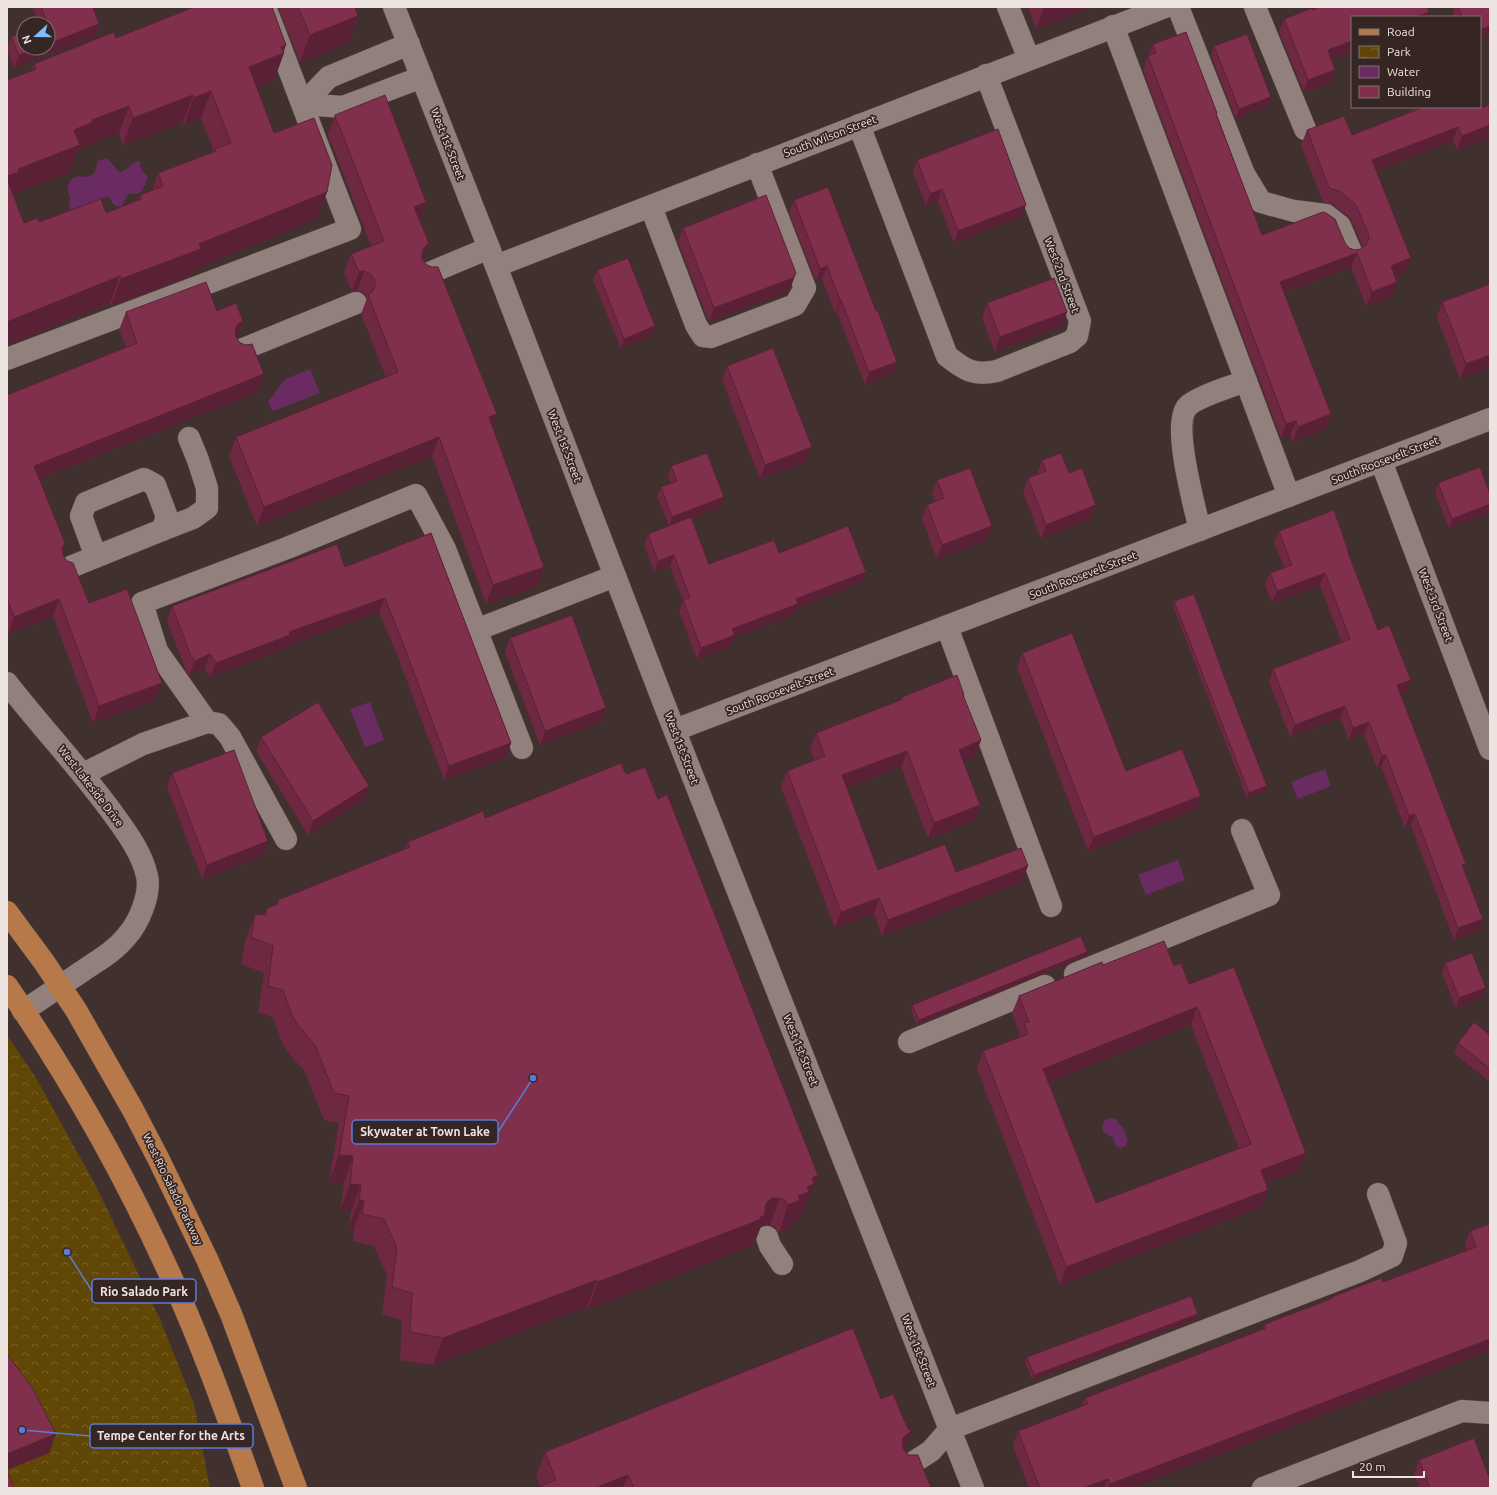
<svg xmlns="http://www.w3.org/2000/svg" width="1497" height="1495" viewBox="0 0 1497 1495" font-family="Ubuntu,sans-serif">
	<defs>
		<pattern id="park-crowns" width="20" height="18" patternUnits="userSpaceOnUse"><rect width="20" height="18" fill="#614706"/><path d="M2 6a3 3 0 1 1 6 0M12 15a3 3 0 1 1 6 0" fill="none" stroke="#78612a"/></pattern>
	</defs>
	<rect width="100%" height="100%" fill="#40302e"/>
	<path fill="url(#park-crowns)" d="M7 1035 36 1078 96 1186 159 1317 194 1404 210 1488H7Z"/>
	<g fill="#6a2b62">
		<path d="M106 158 110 161 119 172H122L137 161H139L141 169 148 177 142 191 138 194H128L122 206C114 207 113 205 110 198L103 197 94 205 71 210 69 208 70 198 67 187C77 167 84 183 94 173 96 171 96 165 98 161Z"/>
		<path d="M310 369 320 393 273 411 268 402 285 379Z"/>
		<path d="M370 702 384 740 365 747 350 709Z"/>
		<path d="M1325 769 1331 786 1298 799 1291 782Z"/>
		<path d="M1178 860 1185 880 1146 895 1138 875Z"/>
		<path d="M1110 1118 1117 1119 1118 1123 1123 1127 1128 1141 1126 1146 1120 1148 1117 1147 1112 1137 1103 1132C1101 1125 1103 1120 1110 1118Z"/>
	</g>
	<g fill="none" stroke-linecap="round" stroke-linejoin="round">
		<g stroke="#5a4d4b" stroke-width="23">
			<g id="minor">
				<path d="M394 7 496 266 663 701 973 1488"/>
				<path d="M1008 7 1029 59"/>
				<path d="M1178 7 1244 174 1261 202 1294 211 1326 215 1340 226 1351 252"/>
				<path d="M1255 7 1305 129"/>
				<path d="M1113 26 1289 496"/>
				<path d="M303 104 343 107 422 77"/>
				<path d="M303 104 329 77 409 44"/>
				<path d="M859 125 947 356C965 370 973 376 997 371L1070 342 1077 336 1080 321 986 75"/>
				<path d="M651 207 696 325 703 336 711 337 795 305 805 288 757 164"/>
				<path d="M496 266C719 180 941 92 1165 7"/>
				<path d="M427 274 489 248"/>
				<path d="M241 350 356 303"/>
				<path d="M7 359 350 229C321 156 294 81 265 7"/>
				<path d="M1381 461 1490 749"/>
				<path d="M162 530 193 518 207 508V488L198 460 189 438"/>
				<path d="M1200 530C1195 508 1170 420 1189 405 1202 395 1230 387 1246 381"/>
				<path d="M68 568 162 530 167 517 155 485 144 479 86 503 81 516 96 557"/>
				<path d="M947 627 1051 906"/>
				<path d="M476 630 615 576"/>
				<path d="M7 683C42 728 81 769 114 815 127 833 142 853 147 876 151 894 139 923 126 937 114 952 97 961 81 972 62 985 43 998 23 1011"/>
				<path d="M207 722 219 724 230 737 286 839"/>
				<path d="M675 730 1490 419"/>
				<path d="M83 774 143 744 207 722 157 651 142 603 287 548 416 495 445 549 522 748"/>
				<path d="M1075 974 1269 895 1242 830"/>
				<path d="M909 1042 1045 986"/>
				<path d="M767 1237 770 1246 782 1264"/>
				<path d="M906 1467 931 1451 950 1429 1360 1271 1392 1256 1396 1243 1378 1194"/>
				<path d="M1263 1488 1462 1411 1490 1413"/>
			</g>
		</g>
		<g stroke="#5a4d4b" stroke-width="23">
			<g id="major">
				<path d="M7 912 44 962 76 1010 133 1110 158 1158 207 1259 231 1314 296 1488"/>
				<path d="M7 986C70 1078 126 1177 172 1279 203 1347 228 1418 253 1488"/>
			</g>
		</g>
		<use href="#minor" stroke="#92807d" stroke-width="22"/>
		<use href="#major" stroke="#b77949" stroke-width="22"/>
	</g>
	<g fill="#6e2842" fill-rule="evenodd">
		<path d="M32 7H100L94 9 99 24 95 36 14 68 7 49 11 37 48 24H39Z"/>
		<path d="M278 7H355L358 16 349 43 300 62Z"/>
		<path d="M1028 7H1093L1036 29Z"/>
		<path d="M1455 7H1490L1480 17H1454L1453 13Z"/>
		<path d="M1284 19 1331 60 1335 70 1331 82 1304 92 1279 32Z"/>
		<path d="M116 38 284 52V53L274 80 257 87 274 133 327 192 317 219 193 270 191 276 111 306 110 303 7 345V80L31 71 34 64ZM201 118 214 152 158 173 152 191 140 195 138 200 106 213 39 222 24 223 13 194 70 172 77 152 83 149 85 146 119 133 123 145 183 122 184 125Z"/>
		<path d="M1153 44 1217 115 1262 235 1345 243 1349 248 1355 250 1361 249 1363 248 1352 221 1348 216 1334 205 1323 202 1301 145 1307 130 1352 135 1412 112 1410 107H1480L1457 150 1453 141 1376 171 1405 273 1395 277 1392 297 1366 306 1351 267 1284 293 1331 414 1326 429 1293 442 1290 435 1281 438 1143 70 1148 56 1149 55Z"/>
		<path d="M1214 46 1268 106 1236 119 1211 56Z"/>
		<path d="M335 115 426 202 420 220 429 243 423 260 492 426 544 567 537 586 486 604 432 456 257 526 229 456 236 437 386 377 361 314 367 298 363 293 357 291H352L344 273 351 254 371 246 331 142 330 144 328 134Z"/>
		<path d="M917 160 1021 217 954 243 938 201 926 206 913 172Z"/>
		<path d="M794 200 893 374 865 385 837 312 835 313 822 279 816 281 789 213Z"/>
		<path d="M683 228 791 287 788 292 709 322 678 242Z"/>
		<path d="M597 270 652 336 621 348 593 280Z"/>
		<path d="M1490 284V368L1460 379 1437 317 1442 302Z"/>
		<path d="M987 303 1062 326 995 352 982 318Z"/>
		<path d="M217 311 237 338 258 392 39 479 65 543 62 550 63 555 89 603 155 700 93 723 53 616 8 634 7 631V395L126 347 119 330 126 312Z"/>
		<path d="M727 366 806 462 760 479 722 380Z"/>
		<path d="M1042 460 1069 473 1091 519 1041 539 1023 492 1028 478 1037 475Z"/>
		<path d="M671 466 721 507 692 518 709 564 779 553 861 583 797 608 794 615 733 638 731 646 697 659 679 612 683 600 670 566 654 572 644 545 648 534 669 526 657 496 661 487 671 483 668 476Z"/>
		<path d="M937 480 992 526 987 540 937 559 922 519 927 505 935 502 932 494Z"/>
		<path d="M1438 483 1490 513 1449 528 1435 493Z"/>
		<path d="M1279 531 1348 552 1378 630 1406 693 1401 695 1466 864 1464 869 1483 919 1479 931 1454 940 1411 826 1405 828 1381 767 1377 768 1364 734 1349 740 1340 718 1290 737 1269 682 1273 669 1342 643 1320 586 1272 603 1265 585 1270 573 1284 568 1274 543Z"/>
		<path d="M431 533 511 743 506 758 444 780 399 660 379 612 286 646 285 649 210 677 205 668 189 675 186 671 167 621 172 606 345 567Z"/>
		<path d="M1174 601 1227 684 1267 786 1265 791 1247 798 1173 606Z"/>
		<path d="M510 638 606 708 601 722 540 745 505 652Z"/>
		<path d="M1022 653 1126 771 1195 810 1088 851 1017 667Z"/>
		<path d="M902 697H963L981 740 975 756 963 761 980 805 974 821 928 839 901 767 847 787 878 870 956 872 1022 882 882 936 874 914 835 928 781 787 787 771 814 760 810 749 816 733 900 700Z"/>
		<path d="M261 737 364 800 308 835 256 751Z"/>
		<path d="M172 773 268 841 263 856 202 879 167 787Z"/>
		<path d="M485 818 808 1202 804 1211 802 1212 799 1219 793 1222 791 1228 779 1233 775 1227 770 1225H763L761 1226 755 1242 751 1244 749 1247 588 1309 587 1307 433 1365 400 1360 402 1320 382 1314 387 1275 374 1246 353 1241 354 1228 349 1227 351 1212 340 1211 344 1183 329 1182 339 1123 324 1120 305 1072 287 1051 281 1040 273 1017 258 1013 264 973 241 964 245 941 255 914 264 915 267 908 276 905 278 900 405 849 408 842Z"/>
		<path d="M1087 952 1086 956 917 1025 911 1009 912 1005Z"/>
		<path d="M1445 963 1486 988 1482 998 1456 1008 1442 973Z"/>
		<path d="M1103 965 1174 966 1189 984 1299 1170 1266 1183 1262 1207 1060 1285 977 1069 983 1051 1019 1037 1020 1034 1012 1013 1019 996ZM1191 1025 1239 1149 1096 1203 1049 1082Z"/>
		<path d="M1490 1035V1082L1454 1053 1458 1043Z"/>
		<path d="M1490 1224V1351L1132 1488H1029L1013 1446 1018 1431 1082 1407 1085 1398 1263 1329 1265 1324 1331 1298 1332 1297 1383 1282 1467 1250 1465 1245 1470 1231Z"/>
		<path d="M1197 1319 1032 1380 1025 1362 1027 1357Z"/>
		<path d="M881 1399 904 1450 931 1488H537L540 1487 536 1476 545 1452Z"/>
		<path d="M1419 1460 1490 1488H1419L1414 1474Z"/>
	</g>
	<g fill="#5a2136">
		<path d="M88 7H100L86 13Z"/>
		<path d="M1044 7H1093L1036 29Z"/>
		<path d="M1429 12 1427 17H1415Z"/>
		<path d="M358 16 349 43 300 62 310 35Z"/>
		<path d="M99 24 95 36 14 68 19 55 38 48H48V44Z"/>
		<path d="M1490 26V34L1480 38V30Z"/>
		<path d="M1352 41V52L1323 63 1328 50Z"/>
		<path d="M286 45 283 54 284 53 274 80 239 94 249 67 281 47Z"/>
		<path d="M1335 70 1331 82 1304 92 1308 80Z"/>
		<path d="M211 91 201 118 184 125 194 98Z"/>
		<path d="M193 95 183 122 123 145 133 118Z"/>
		<path d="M1271 97 1268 106 1236 119 1239 109Z"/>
		<path d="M129 106 119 133 85 146 83 149 77 152 70 172 11 195 7 199V176L74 130 92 120Z"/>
		<path d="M1490 125V138L1457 150 1462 136Z"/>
		<path d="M1458 127 1453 141 1367 174 1372 160Z"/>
		<path d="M942 189 938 201 926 206 930 194Z"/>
		<path d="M327 192 317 219 193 270 191 276 111 306 121 279 199 244Z"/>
		<path d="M426 202 420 221 414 207Z"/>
		<path d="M1026 205 1021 217 954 243 958 231Z"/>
		<path d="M429 243 422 263 417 267 424 248Z"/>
		<path d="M1357 253 1351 267 1275 296 1280 282Z"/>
		<path d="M1411 258 1405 273 1386 280 1391 266Z"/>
		<path d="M827 266 822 279 816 281 820 269Z"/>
		<path d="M364 271 357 291H352L359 272Z"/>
		<path d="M796 273 791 287 788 292 709 322 714 308Z"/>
		<path d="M120 276 110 303 7 345V322Z"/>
		<path d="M1397 282 1392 297 1366 306 1372 292Z"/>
		<path d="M840 300H841L837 312 835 313Z"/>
		<path d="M1067 312 1062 326 995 352 1000 337Z"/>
		<path d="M243 321 237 338 231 343 237 325Z"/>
		<path d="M655 326 652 336 621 348 624 339Z"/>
		<path d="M1490 355V368L1460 379 1466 364Z"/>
		<path d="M897 362 893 374 865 385 869 372Z"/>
		<path d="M264 374 258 392 28 483 34 466Z"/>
		<path d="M497 414 490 433 489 417Z"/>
		<path d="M1331 414 1326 429 1293 442 1298 427Z"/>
		<path d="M1296 421 1290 435 1281 438 1286 424Z"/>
		<path d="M439 437 432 456 257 526 264 507Z"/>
		<path d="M812 447 806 462 760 479 765 465Z"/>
		<path d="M724 497 721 507 669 527 672 517Z"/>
		<path d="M1490 504V513L1449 528 1452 519Z"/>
		<path d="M1096 505 1091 519 1041 539 1046 525Z"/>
		<path d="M992 526 987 540 937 559 942 545Z"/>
		<path d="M674 555 670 566 654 572 658 561Z"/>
		<path d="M544 567 537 586 486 604 493 585Z"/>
		<path d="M866 572 861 583 797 608 794 615 733 638 731 646 697 659 701 648 732 629 796 599Z"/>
		<path d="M1325 573 1320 586 1272 603 1277 591Z"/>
		<path d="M385 598 379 612 286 646 285 649 210 677 216 663 289 632Z"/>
		<path d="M59 599 53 616 8 634 14 617Z"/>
		<path d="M210 654 205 668 189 675 195 661Z"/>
		<path d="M1411 680 1406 693 1393 698 1397 685Z"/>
		<path d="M162 683 155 700 93 723 99 706Z"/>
		<path d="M1345 706 1340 718 1290 737 1295 725Z"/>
		<path d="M606 708 601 722 540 745 545 731Z"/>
		<path d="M1369 722 1364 734 1349 740 1353 728Z"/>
		<path d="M981 740 975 756 953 766 959 750Z"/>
		<path d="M511 743 506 758 444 780 449 766Z"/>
		<path d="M907 751 901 767 836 791 842 775Z"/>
		<path d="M1386 755 1381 767 1377 768 1382 756Z"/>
		<path d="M369 786 364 800 308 835 313 821Z"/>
		<path d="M1267 786 1265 791 1247 798 1249 793Z"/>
		<path d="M1201 796 1195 810 1088 851 1094 837Z"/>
		<path d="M980 805 974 821 928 839 934 823Z"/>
		<path d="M1415 814 1411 826 1405 828 1409 816Z"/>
		<path d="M268 841 263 856 202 879 207 865Z"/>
		<path d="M1466 864 1461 876 1462 865Z"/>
		<path d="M1028 866 1022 882 882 936 888 920Z"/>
		<path d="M879 898 874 914 835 928 841 912Z"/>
		<path d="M1483 919 1479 931 1454 940 1458 928Z"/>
		<path d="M1087 952 1086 956 917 1025 919 1020Z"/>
		<path d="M1486 988 1482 998 1456 1008 1459 998Z"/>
		<path d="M1197 1007 1191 1025 1037 1087 1043 1069Z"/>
		<path d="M1306 1153 1299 1170 1254 1188 1261 1170Z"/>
		<path d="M339 1155 353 1156 344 1183 329 1182Z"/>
		<path d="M818 1175 804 1211 802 1212 799 1219 793 1222 791 1228 779 1233 788 1205 807 1187 812 1178Z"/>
		<path d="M350 1184 361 1185 351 1212 340 1211Z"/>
		<path d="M1268 1190 1262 1207 1060 1285 1066 1267Z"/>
		<path d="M773 1198H780L770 1225H763L761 1226 755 1242 751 1244 749 1247 588 1309 598 1282 765 1207 768 1201Z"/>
		<path d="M359 1200 364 1201 354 1228 349 1227Z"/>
		<path d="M597 1280 587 1307 433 1365 443 1338Z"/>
		<path d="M1198 1314 1197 1319 1032 1380 1034 1375Z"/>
		<path d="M1490 1339V1351L1132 1488H1108L1110 1484Z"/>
		<path d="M911 1431 902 1455 895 1462 903 1438Z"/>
		<path d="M56 1434 49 1453 7 1470V1454Z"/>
		<path d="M628 1475 623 1488H595Z"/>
		<path d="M1108 1479 1104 1488H1083Z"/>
	</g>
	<g fill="#802f4d" stroke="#5a2136" fill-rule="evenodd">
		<path d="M41 7H93L99 24 48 44V24H42L47 22Z"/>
		<path d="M194 7H272L286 45 281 47 284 53 249 67 274 133 314 118 332 165 327 192 199 244 201 249 121 279 120 276 7 322V179L24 223 37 218 39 222 101 199 106 213 141 199 140 195 163 186 158 173 216 151 215 149 231 143 211 91 194 98 193 95 133 118 129 106 92 120 93 122 74 130 80 145 18 169 19 172 7 176V80L36 69 34 64 114 32 116 38Z"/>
		<path d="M298 7H355L358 16 310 35Z"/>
		<path d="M1320 7H1427L1429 12 1415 17H1352V41L1328 50 1335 70 1308 80 1284 19 1312 8V10Z"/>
		<path d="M1458 7H1490V26L1480 30V17H1462Z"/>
		<path d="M24 31V48H38L19 55 11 37Z"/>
		<path d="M1186 32 1217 113 1216 114 1262 235 1323 212 1326 213 1335 219 1345 243 1349 248 1355 250 1361 249 1366 245 1369 239 1368 233 1357 207 1353 202 1339 191 1329 188 1307 130 1344 116 1352 135 1421 108 1420 107H1480V104L1482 108 1490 104V125L1462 136 1458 127 1372 160 1411 258 1391 266 1397 282 1372 292 1357 253 1280 282 1331 414 1298 427 1296 421 1286 424 1148 56 1156 53 1153 44Z"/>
		<path d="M1247 34 1271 97 1239 109 1214 46Z"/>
		<path d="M385 95 426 202 414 207 429 243 424 248 422 254V259L427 265 432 267H438L497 414 489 417 544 567 493 585 439 437 264 507 236 437 398 372 368 295 373 291 375 285V280L370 274 364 271 359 272 351 254 384 241 338 123 337 124 335 115Z"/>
		<path d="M998 129 1026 205 958 231 942 189 930 194 917 160Z"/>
		<path d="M828 187 876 311H878L897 362 869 372 841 300H840L827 266 820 269 794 200Z"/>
		<path d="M766 195 796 273 793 278 714 308 683 228Z"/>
		<path d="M628 258 655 326 624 339 597 270Z"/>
		<path d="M1054 278 1067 312 1000 337 987 303Z"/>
		<path d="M206 282 217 311 236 303 243 321 237 325 235 331 236 337 240 343 246 345 252 344 264 374 34 466 65 543 62 548 63 555 67 561 73 563 89 603 127 589 162 683 99 706 59 599 14 617 7 598V395L137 343 126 312Z"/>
		<path d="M1490 284V355L1466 364 1442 302Z"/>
		<path d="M773 348 812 447 765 465 727 366Z"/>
		<path d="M707 453 724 497 672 517 661 487 677 481 671 466Z"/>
		<path d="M1061 453 1069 473 1082 468 1096 505 1046 525 1028 478 1046 471 1042 460Z"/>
		<path d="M1480 467 1490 494V504L1452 519 1438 483Z"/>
		<path d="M970 468 992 526 942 545 927 505 944 498 937 480Z"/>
		<path d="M1334 510 1348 550H1347L1378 630 1389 625 1411 680 1397 685 1466 864 1462 865 1483 919 1458 928 1415 814 1409 816 1386 755 1382 756 1369 722 1353 728 1345 706 1295 725 1273 669 1350 639 1325 573 1277 591 1270 573 1292 565 1279 531Z"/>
		<path d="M691 517 709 564 774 540 779 553 848 526 866 572 796 599 798 604 732 629 735 635 701 648 683 600 690 598 674 555 658 561 648 534Z"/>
		<path d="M431 533 511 743 449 766 404 646 385 598 289 632 290 635 216 663 210 654 195 661 191 656 172 606 337 544 345 567Z"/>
		<path d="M1194 594 1227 684 1267 786 1249 793 1174 601Z"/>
		<path d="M572 615 606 708 545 731 510 638Z"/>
		<path d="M1072 633 1126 771 1182 749 1201 796 1094 837 1022 653Z"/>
		<path d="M957 675 964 695H963L981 740 959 750 980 805 934 823 907 751 842 775 878 870 945 844 956 872 1021 848 1028 866 888 920 879 898 841 912 787 771 825 756 816 733 903 699 902 697Z"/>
		<path d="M318 702 369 786 313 821 261 737Z"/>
		<path d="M234 750 268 841 207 865 172 773Z"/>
		<path d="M621 763 626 774 645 767 658 799 667 794 818 1175 812 1178 814 1184 807 1187 809 1192 798 1196 800 1200 788 1205 785 1200 780 1198H773L768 1201 765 1207V1215L761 1217 759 1220 598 1282 597 1280 443 1338 410 1332 412 1293 392 1287 397 1248 384 1219 362 1214 364 1201 359 1200 361 1185 350 1184 353 1156 339 1155 349 1096 334 1093 315 1045 297 1024 291 1013 283 990 268 986 273 946 251 937 255 914 266 915 267 908 278 904V900L410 847 408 842 483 811 485 818Z"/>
		<path d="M1081 936 1087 952 919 1020 912 1005Z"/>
		<path d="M1164 941 1174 966 1181 963 1189 984 1234 967 1306 1153 1261 1170 1268 1190 1066 1267 983 1051 1028 1034 1024 1023 1029 1022 1019 996 1102 962 1103 965ZM1197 1007 1251 1144 1096 1203 1043 1069Z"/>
		<path d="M1472 953 1486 988 1459 998 1445 963Z"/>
		<path d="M1474 1022 1490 1035V1069L1458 1043Z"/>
		<path d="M1490 1224V1339L1110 1484 1108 1479 1083 1488H1040L1018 1431 1088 1404 1085 1398 1266 1328 1265 1324 1333 1298 1332 1297 1381 1278 1383 1282 1476 1247 1470 1231Z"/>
		<path d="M1191 1296 1198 1314 1034 1375 1027 1357Z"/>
		<path d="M853 1328 881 1399 893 1394 908 1429H910L911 1431 903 1438 902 1444 904 1450 909 1455H918L931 1488H634L628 1475 595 1488H537L556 1480 545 1452Z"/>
		<path d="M7 1354 33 1389 56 1434 7 1454Z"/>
		<path d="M1474 1438 1490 1480V1488H1430L1419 1460Z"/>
		<path d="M7 1471 14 1488H7Z"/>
	</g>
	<g text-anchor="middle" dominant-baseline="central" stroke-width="3.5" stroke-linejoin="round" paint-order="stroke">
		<g font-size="11" fill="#ede3e1" stroke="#352624">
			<text transform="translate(830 136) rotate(-21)">South Wilson Street</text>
			<text transform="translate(448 144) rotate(69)">West 1st Street</text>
			<text transform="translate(1062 275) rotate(69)">West 2nd Street</text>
			<text transform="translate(565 446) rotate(69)">West 1st Street</text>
			<text transform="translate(1385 460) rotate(-21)">South Roosevelt Street</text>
			<text transform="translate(1083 575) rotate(-21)">South Roosevelt Street</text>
			<text transform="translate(1436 605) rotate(69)">West 3rd Street</text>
			<text transform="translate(780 691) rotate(-21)">South Roosevelt Street</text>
			<text transform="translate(682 748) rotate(69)">West 1st Street</text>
			<text transform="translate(91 786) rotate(52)">West Lakeside Drive</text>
			<text transform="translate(801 1050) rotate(68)">West 1st Street</text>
			<text transform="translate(173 1189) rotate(64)">West Rio Salado Parkway</text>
			<text transform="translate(919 1351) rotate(69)">West 1st Street</text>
		</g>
	</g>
	<path fill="none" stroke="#5b7bdb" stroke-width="1.5" d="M533 1078L498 1132M67 1252L92 1291M22 1430L90 1436"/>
	<g fill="#5b7bdb" stroke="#352624" stroke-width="1.5">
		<circle cx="533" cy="1078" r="4"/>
		<circle cx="67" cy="1252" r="4"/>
		<circle cx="22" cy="1430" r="4"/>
	</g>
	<g fill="#352624" stroke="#5b7bdb" stroke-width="1.5">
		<rect x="352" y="1120" width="146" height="24" rx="4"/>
		<rect x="92" y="1279" width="104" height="24" rx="4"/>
		<rect x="90" y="1424" width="163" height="24" rx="4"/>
	</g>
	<g font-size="12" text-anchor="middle" font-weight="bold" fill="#ede3e1">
		<text x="425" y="1136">Skywater at Town Lake</text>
		<text x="144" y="1296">Rio Salado Park</text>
		<text x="171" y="1440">Tempe Center for the Arts</text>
	</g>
	<rect width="1497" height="1495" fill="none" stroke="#ede3e1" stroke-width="16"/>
	<rect x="1351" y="16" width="130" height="92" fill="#352624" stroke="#7f7270"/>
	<rect x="1359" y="29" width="20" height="6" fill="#b77949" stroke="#7f7270"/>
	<text x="1387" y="36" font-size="12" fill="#ede3e1">Road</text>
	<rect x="1359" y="46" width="20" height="12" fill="url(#park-crowns)" stroke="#7f7270"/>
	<text x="1387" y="56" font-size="12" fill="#ede3e1">Park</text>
	<rect x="1359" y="66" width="20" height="12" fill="#6a2b62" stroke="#7f7270"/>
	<text x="1387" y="76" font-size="12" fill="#ede3e1">Water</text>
	<rect x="1359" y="86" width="20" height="12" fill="#802f4d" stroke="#7f7270"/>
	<text x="1387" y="96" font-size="12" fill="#ede3e1">Building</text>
	<g transform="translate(36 36) rotate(249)"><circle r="19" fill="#352624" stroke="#7f7270"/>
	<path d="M0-3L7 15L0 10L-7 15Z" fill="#7fbdfa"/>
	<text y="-6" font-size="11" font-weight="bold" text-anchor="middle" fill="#ede3e1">N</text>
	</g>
	<path d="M1353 1471v6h71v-6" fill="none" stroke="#ede3e1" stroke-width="2"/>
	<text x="1359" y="1471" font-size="12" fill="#ede3e1" stroke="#352624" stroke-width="3" paint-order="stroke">20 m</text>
</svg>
